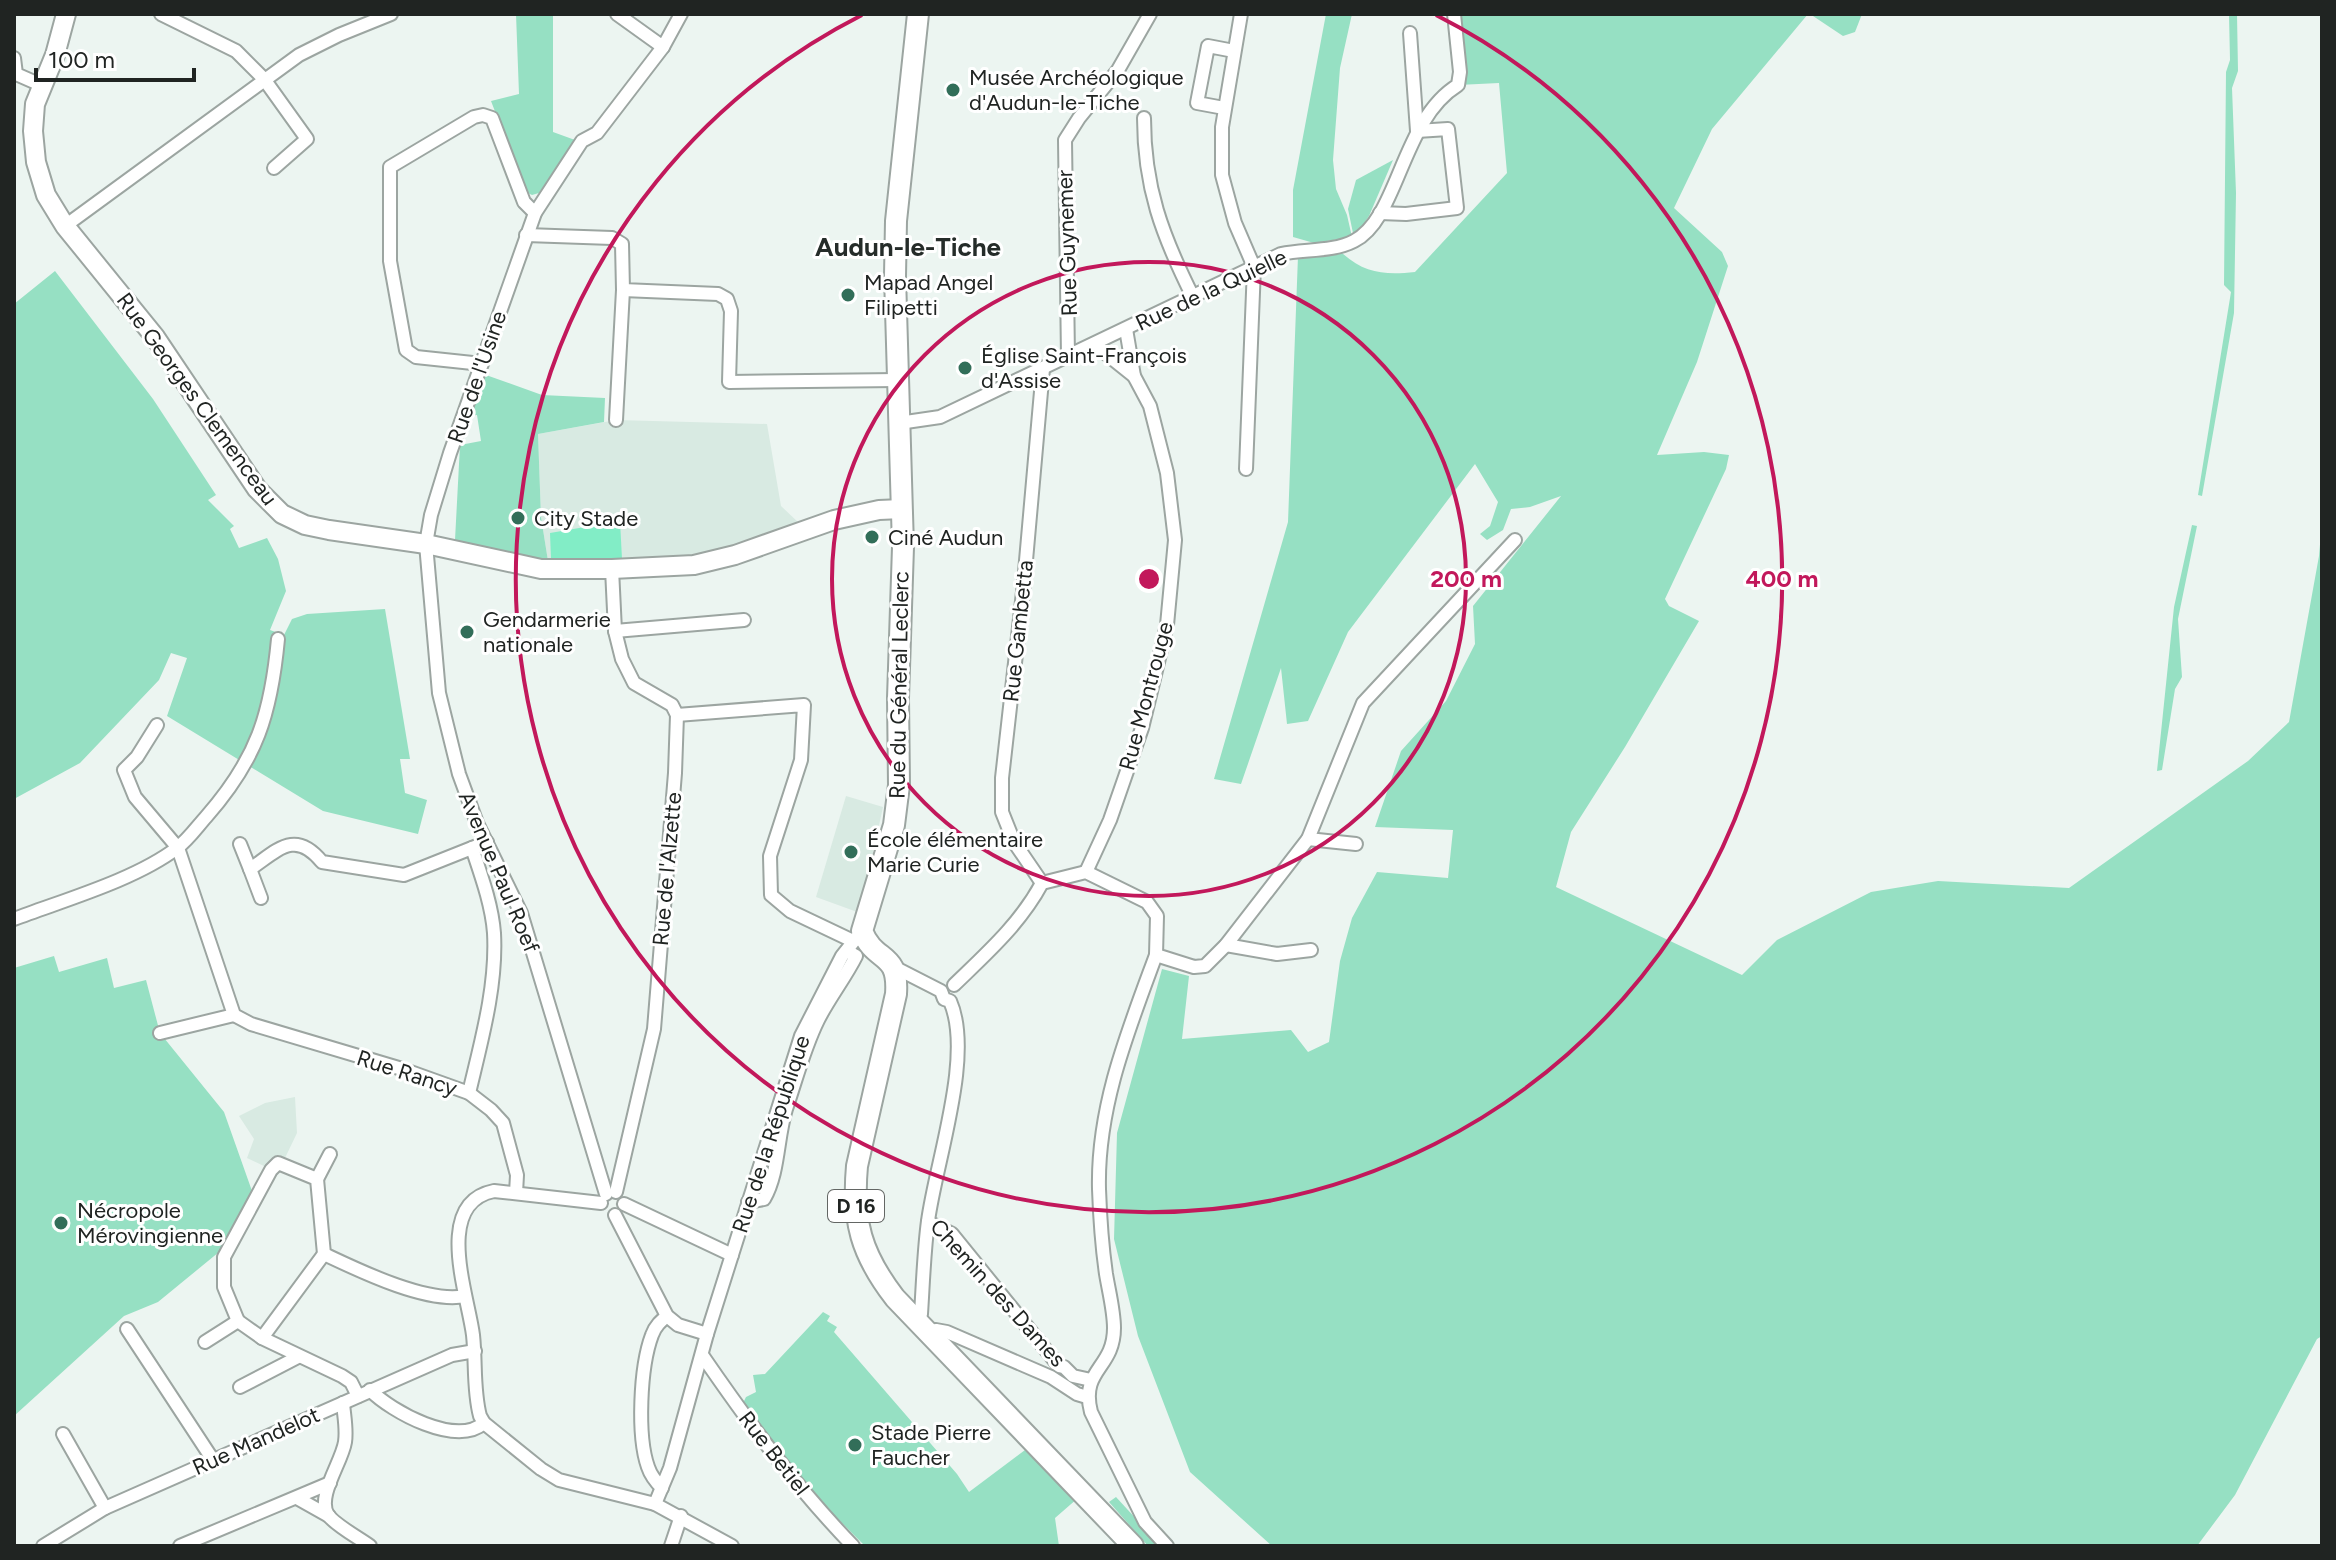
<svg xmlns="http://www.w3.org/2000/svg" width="2336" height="1560" viewBox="0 0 2336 1560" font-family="Figtree,sans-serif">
	<rect width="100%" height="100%" fill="#ecf5f1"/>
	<g fill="#d8eae2">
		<path d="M616 420 767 424 781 506 799 523 733 548 693 557 548 561 541 517 538 434Z"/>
		<path d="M846 796 883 807 860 913 816 897Z"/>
		<path d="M295 1097 297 1133 285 1158 278 1155 271 1159 266 1167 247 1158 254 1139 239 1116 265 1103Z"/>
	</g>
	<g fill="#96e0c3">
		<path d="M516 14H553V132L575 140 539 193 532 195 526 192 491 101 519 94Z"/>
		<path d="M1326 14H1352L1340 68 1333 160 1336 189 1347 215 1352 237 1314 243 1293 237V190Z"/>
		<path d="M1455 14H1808L1712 129 1674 208 1722 252 1728 266 1697 362 1657 455 1704 452 1729 455 1726 469 1665 599 1669 606 1699 621 1625 747 1571 832 1556 887 1742 975 1777 940 1871 892 1938 881 2069 888 2248 761 2289 722 2319 556 2322 521V1336L2317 1339 2235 1495 2197 1546H1272L1190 1472 1138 1336 1114 1239 1117 1133 1162 969 1189 976 1182 1039 1291 1030 1308 1052 1329 1042 1340 961 1352 918 1377 872 1448 878 1453 830 1375 827 1401 751 1446 701 1475 644 1473 606 1561 496 1530 507 1511 509 1503 530 1487 540 1480 534 1490 526 1498 502 1475 464 1348 632 1308 721 1287 724 1281 668 1241 784 1214 779 1288 522 1298 256 1342 253C1365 274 1386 275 1415 272L1507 173 1499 83 1458 85Z"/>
		<path d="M1810 14H1862L1855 32 1843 36Z"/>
		<path d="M2229 14H2237L2238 71 2232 88 2236 193 2234 313 2202 496 2198 495 2231 292 2224 285 2226 72 2230 60Z"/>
		<path d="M1393 160 1369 216 1354 238 1348 209 1356 180Z"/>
		<path d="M55 271 153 399 216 495 208 500 234 526 230 529 239 548 267 538 278 559 286 591 270 630 284 635 292 619 307 614 385 609 410 759H400L405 793 427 800 418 834 323 811 167 716 187 658 171 653 159 680 80 763 14 799V304Z"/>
		<path d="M486 375 542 395 605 398 604 422 538 434 541 517 548 561 455 540 460 445 481 441 477 415 470 416Z"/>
		<path d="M2192 525 2197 526 2178 619 2182 677 2175 689 2162 770 2157 771 2174 607Z"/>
		<path d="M54 956 59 972 107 958 114 988 146 980 160 1033 224 1112 252 1191 219 1252 158 1302 124 1316 14 1416V968Z"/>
		<path d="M823 1312 830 1316 827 1321 837 1327 834 1332 957 1474 969 1492 1029 1447 1078 1498 1055 1518 1059 1546H865C819 1501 778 1455 743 1403L746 1397 756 1392 753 1375 765 1374Z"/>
		<path d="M1116 1497 1161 1546H1148L1109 1502Z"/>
	</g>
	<path fill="#82edc6" d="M620 521 622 559H551L550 533Z"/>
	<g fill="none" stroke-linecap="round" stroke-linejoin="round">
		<g stroke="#9ca5a1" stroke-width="16">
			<g id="street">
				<path d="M161 14 236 51 264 79 307 139 274 168"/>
				<path d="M617 14 663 47"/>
				<path d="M1241 14 1222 127V175L1235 223 1254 267 1246 469"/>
				<path d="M14 58 16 74 41 85"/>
				<path d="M1224 108 1197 103 1208 46 1234 51"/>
				<path d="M1144 118C1144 187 1162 235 1193 297"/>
				<path d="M1380 213 1406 214 1457 208 1448 129 1417 131 1410 33"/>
				<path d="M65 226 299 55 339 35 391 14"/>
				<path d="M526 235 612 238 622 244 623 290 718 294 727 299 731 311 729 382 898 380"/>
				<path d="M1094 344 1134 376"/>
				<path d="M1068 357 1065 140 1079 118 1118 70 1150 14"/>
				<path d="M482 364 416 357 406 350 390 261V167L474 117 483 115 492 118 524 202 535 213"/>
				<path d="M616 420 623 290"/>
				<path d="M899 423 940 417 1281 254C1304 249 1333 252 1354 241 1399 218 1401 120 1458 85L1460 72 1454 14"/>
				<path d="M612 569 615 631 622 659 634 683 672 705 677 715 675 773 654 1029 616 1192"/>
				<path d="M615 631 744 620"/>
				<path d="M677 715 804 705 801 760 770 856 771 895 790 911 853 941"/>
				<path d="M157 725 137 757 124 770 135 797 178 848 234 1015 251 1024 402 1069 469 1093 491 1110 503 1123 517 1175 516 1193"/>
				<path d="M1308 839 1356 844"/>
				<path d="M240 844 250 869"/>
				<path d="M1086 872 1110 820 1142 728 1167 625 1175 540 1167 473 1150 406 1134 376 1126 329"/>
				<path d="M1042 883 1014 842 1002 812V778L1024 583 1043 369"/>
				<path d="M261 898 250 869C278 850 295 829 322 862L404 875 487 842"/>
				<path d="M14 919C64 900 135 880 177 848 188 840 197 827 206 817 257 759 271 714 278 639"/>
				<path d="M1226 945 1277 954 1311 950"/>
				<path d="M1156 955C1128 1031 1097 1107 1099 1189 1100 1218 1102 1246 1106 1274 1109 1292 1114 1311 1114 1328 1114 1369 1080 1369 1091 1412L1145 1522 1167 1546"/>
				<path d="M896 968 941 991 944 999 950 1001C974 1055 936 1161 928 1221 924 1251 923 1283 921 1314L915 1319"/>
				<path d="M954 985C987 953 1020 924 1042 883L1086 872 1147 902 1157 916 1156 955 1194 967 1205 966 1226 945 1308 839 1363 703 1515 540"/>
				<path d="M160 1033 234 1015"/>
				<path d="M469 1093C481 1042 497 986 494 933 492 905 481 875 472 848"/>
				<path d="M317 1179 330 1154"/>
				<path d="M606 1194 521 913 477 823 459 774 439 693 426 544 431 515 450 453 535 213 582 141 597 133 663 47 681 14"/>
				<path d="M748 1202 764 1199C779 1173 777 1138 786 1109 796 1080 804 1048 818 1020 829 998 845 978 856 956L847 951"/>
				<path d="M601 1203 494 1191C433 1203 468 1295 473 1335 476 1362 473 1390 480 1416L484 1423 541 1469 559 1480 655 1504 732 1546"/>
				<path d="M624 1204 732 1255"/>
				<path d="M615 1215 667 1316 678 1325 707 1334"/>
				<path d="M928 1222 952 1234 1059 1366 1064 1367 1073 1376 1091 1380"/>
				<path d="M238 1321 224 1287V1257L271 1170 278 1163 317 1179 324 1254C358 1270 427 1304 465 1296"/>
				<path d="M238 1321 262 1338 342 1376 351 1382 358 1396"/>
				<path d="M127 1329 213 1460"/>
				<path d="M930 1334 936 1330 947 1332 1051 1377 1077 1394 1087 1397"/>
				<path d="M262 1338 324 1254"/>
				<path d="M205 1342 238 1321"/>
				<path d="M702 1355C748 1422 796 1487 853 1546"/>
				<path d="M240 1387 298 1357"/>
				<path d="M370 1390C392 1412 456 1447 484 1423"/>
				<path d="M343 1403C344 1416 347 1429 345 1442 342 1462 316 1497 328 1515 335 1525 359 1538 370 1546"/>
				<path d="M63 1434 105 1508"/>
				<path d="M662 1488C656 1482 651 1476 648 1467 637 1436 640 1367 652 1335 655 1326 661 1321 667 1316"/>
				<path d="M297 1498 329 1516"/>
				<path d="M655 1504 670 1468 707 1334 801 1036 842 956 862 931"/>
				<path d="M43 1546 105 1508 452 1355 475 1351"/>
				<path d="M180 1546 330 1483"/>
				<path d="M671 1546 681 1516"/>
			</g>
		</g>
		<g stroke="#9ca5a1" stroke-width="22">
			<path id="secondary" d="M66 14 55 55 35 104 33 131 36 162 46 195 65 226 155 337 257 489 282 514 305 525 329 530 426 544 541 569H612L694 565 735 555 834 520 879 510 902 509"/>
		</g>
		<g stroke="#9ca5a1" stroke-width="24">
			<path id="primary" d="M918 14 896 221 895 276 903 547 898 698 899 785 894 825 862 931C875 964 899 950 896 994L857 1166C852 1221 861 1254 895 1298L1133 1546"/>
		</g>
		<use href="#street" stroke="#fff" stroke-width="12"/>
		<use href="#secondary" stroke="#fff" stroke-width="18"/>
		<use href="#primary" stroke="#fff" stroke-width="20"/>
	</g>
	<g fill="none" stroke="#c2185b" stroke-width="4">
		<circle cx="1149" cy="579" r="317"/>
		<path d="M1436 15A633 633 0 1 1 862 15"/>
	</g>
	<g fill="#326e59" stroke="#fff" stroke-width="3">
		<circle cx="953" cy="90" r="8"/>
		<circle cx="848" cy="295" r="8"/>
		<circle cx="965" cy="368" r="8"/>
		<circle cx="518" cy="518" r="8"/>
		<circle cx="872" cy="537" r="8"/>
		<circle cx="467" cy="632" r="8"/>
		<circle cx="851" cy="852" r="8"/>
		<circle cx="61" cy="1223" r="8"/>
		<circle cx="855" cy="1445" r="8"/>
	</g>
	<g text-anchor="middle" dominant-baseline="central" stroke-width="6" stroke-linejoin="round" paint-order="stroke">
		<rect fill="#fff" stroke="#636664" stroke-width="2" x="828" y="1190" width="56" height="32" rx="6"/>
		<g font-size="20" font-weight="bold" fill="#202422">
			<text x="856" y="1206">D 16</text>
		</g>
		<g font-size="22" fill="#202422" stroke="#fff" text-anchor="start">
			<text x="969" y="77">Musée Archéologique<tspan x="969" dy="25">d'Audun-le-Tiche</tspan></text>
			<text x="864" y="282">Mapad Angel<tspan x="864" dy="25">Filipetti</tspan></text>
			<text x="981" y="355">Église Saint-François<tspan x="981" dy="25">d'Assise</tspan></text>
			<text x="534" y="518">City Stade</text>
			<text x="888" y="537">Ciné Audun</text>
			<text x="483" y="619">Gendarmerie<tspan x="483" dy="25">nationale</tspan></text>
			<text x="867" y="839">École élémentaire<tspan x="867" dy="25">Marie Curie</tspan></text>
			<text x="77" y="1210">Nécropole<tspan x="77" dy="25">Mérovingienne</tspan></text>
			<text x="871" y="1432">Stade Pierre<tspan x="871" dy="25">Faucher</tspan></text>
		</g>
		<g font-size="22" fill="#202422" stroke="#fff">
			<text transform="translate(1067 243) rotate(-92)">Rue Guynemer</text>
			<text transform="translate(1211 290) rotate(-25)">Rue de la Quielle</text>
			<text transform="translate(477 377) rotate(-71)">Rue de l'Usine</text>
			<text transform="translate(197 399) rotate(54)">Rue Georges Clemenceau</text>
			<text transform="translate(1018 631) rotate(-84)">Rue Gambetta</text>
			<text transform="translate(899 685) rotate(-89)">Rue du Général Leclerc</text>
			<text transform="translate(1146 696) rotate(-75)">Rue Montrouge</text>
			<text transform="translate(667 869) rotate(-85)">Rue de l'Alzette</text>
			<text transform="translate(499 872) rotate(67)">Avenue Paul Roef</text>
			<text transform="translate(407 1073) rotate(18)">Rue Rancy</text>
			<text transform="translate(771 1134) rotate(-72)">Rue de la République</text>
			<text transform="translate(998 1293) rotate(48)">Chemin des Dames</text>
			<text transform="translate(256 1441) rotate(-24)">Rue Mandelot</text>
			<text transform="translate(774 1453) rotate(52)">Rue Betiel</text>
		</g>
		<g font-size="26" font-weight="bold" fill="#252c29" stroke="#fff">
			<text x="908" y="247">Audun-le-Tiche</text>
		</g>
	</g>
	<circle cx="1149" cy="579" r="12" fill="#c2185b" stroke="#fff" stroke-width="4"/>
	<g font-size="24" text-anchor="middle" font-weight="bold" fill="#c2185b" stroke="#fff" stroke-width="6" stroke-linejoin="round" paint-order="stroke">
		<text x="1466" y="587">200 m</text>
		<text x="1782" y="587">400 m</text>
	</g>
	<rect width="2336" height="1560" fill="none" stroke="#202422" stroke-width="32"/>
	<path d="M36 68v12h158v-12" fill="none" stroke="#202422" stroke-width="4"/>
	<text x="48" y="68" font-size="24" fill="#202422" stroke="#ffffff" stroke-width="6" paint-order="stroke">100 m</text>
</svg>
